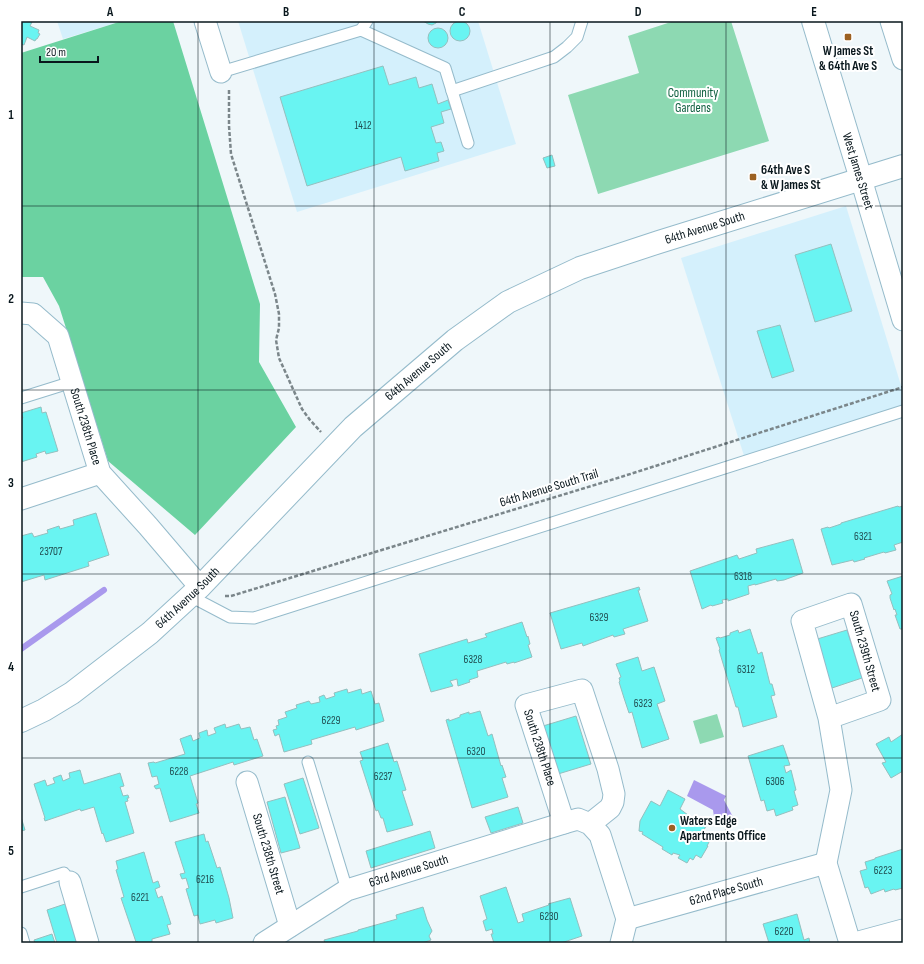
<svg xmlns="http://www.w3.org/2000/svg" width="924" height="964" viewBox="0 0 924 964" font-family="'Sofia Sans Condensed',sans-serif">
	<rect width="100%" height="100%" fill="#eff7fa"/>
	<g fill="#d4f0fc">
		<path d="M57 21H122L63 39Z"/>
		<path d="M238 21H478L516 144 297 212Z"/>
		<path d="M846 206 903 392V411L746 462 681 258Z"/>
	</g>
	<g fill="#8dd9b2">
		<path d="M674 21H731L769 141 598 194 568 95 639 73 628 36Z"/>
		<path d="M717 714 724 737 700 744 693 721Z"/>
	</g>
	<path fill="#6bd2a1" d="M122 21H173L260 304 259 362 296 427 195 535 108 461 59 306 43 277H21V53Z"/>
	<path fill="#a999ed" d="M694 780 726 796 724 800 733 817 732 821 720 826 717 825 714 817 713 810 687 796Z"/>
	<g fill="none" stroke-linecap="round" stroke-linejoin="round">
		<path stroke="#a999ed" stroke-width="6" d="M21 649 104 590"/>
	</g>
	<g fill="#69f4f2" stroke="#94bfbe">
		<path d="M21 21H29L32 22 30 26 39 30 38 33 40 34 37 39H36L35 41 27 37 24 45 21 44Z"/>
		<path d="M423 21H437L436 23 432 25 428 24Z"/>
		<circle cx="460" cy="31" r="10"/>
		<circle cx="438" cy="38" r="10"/>
		<path d="M383 66 389 85 416 77 419 88 432 84 438 104 448 100 451 109 441 112 444 123 431 127 436 143 441 142 444 151 437 153 439 161 405 171 401 157 307 186 280 97Z"/>
		<path d="M552 155 555 166 547 168 543 158Z"/>
		<path d="M831 244 852 311 815 322 795 255Z"/>
		<path d="M780 325 794 371 772 378 757 331Z"/>
		<path d="M41 407 42 413 46 412 58 451 46 454 45 451 36 454 37 457 21 462V418H23L21 413Z"/>
		<path d="M898 506 899 507 903 506V542L894 545 896 550 885 553 884 552 864 558 865 559 854 562 853 560 832 565 821 529 828 527 829 528 841 524V523Z"/>
		<path d="M96 513 109 555 88 562 89 566 45 580 44 575 21 582V536L32 533 34 537 48 533 47 530 59 526 60 529 74 525 73 520Z"/>
		<path d="M793 539 803 573 784 580 777 581 776 579 755 585V584L748 586 749 594 728 601V599L722 600 723 603 712 606 711 605 702 609 690 571 737 555 739 559 757 553 756 549Z"/>
		<path d="M903 576V629H900L895 615H897L895 609 894 610 890 598V595L892 594 887 581Z"/>
		<path d="M639 587 640 590H638L648 621 623 629 625 634 614 637 613 635 583 646 582 643 561 649 550 613Z"/>
		<path d="M522 622 527 637 528 636 530 644 528 645 532 657 514 663V662L507 664 506 662 477 671 478 677 469 680 470 682 458 686 457 679 450 681 453 686 431 692 419 654 467 639 468 643 487 637 485 634Z"/>
		<path d="M750 629 758 654 762 652 770 684H772L775 695 771 696 777 717 743 727 738 707H736L719 650 720 649 716 638 719 637 720 638 730 635V633L738 630 739 633Z"/>
		<path d="M847 630 862 678 829 689 814 640Z"/>
		<path d="M638 657 642 671 654 667 665 701 657 704 669 739 642 748 632 712 629 713 624 698 619 682 620 681 619 678 621 677 616 664Z"/>
		<path d="M347 689 348 693 361 689 362 694 371 691 375 704 379 703 384 721 356 730 355 727 311 740 312 744 284 752 279 734 275 736 273 730 277 729 276 726 279 725 278 720 287 717 285 712 297 708 296 705 309 701 311 704 320 702 319 697 324 695 326 699 335 696 334 693Z"/>
		<path d="M480 711 488 736 492 734 501 766 502 765 506 777 502 778 508 797 472 808 446 720 449 719V721L460 717V715L469 712V714Z"/>
		<path d="M576 716 591 764 558 774 543 726Z"/>
		<path d="M225 724 226 728 239 724 241 729 250 727 254 740 257 739 263 756 234 765 233 762 190 776 198 803 196 804 199 813 170 822 160 788 156 789 154 786 159 784 157 776 152 777 148 763 154 762 155 763 185 754 180 739 191 735 193 741 200 738 199 733 207 730 208 736 216 733 214 728Z"/>
		<path d="M903 734V771L891 778 882 763 886 762 876 744 889 737 891 742Z"/>
		<path d="M388 743 394 762 397 761 406 790 402 791 413 825 387 832 383 818H381L378 810 376 811 360 761 363 760 360 752Z"/>
		<path d="M783 745 790 765 784 766 786 773 791 770 796 790 794 791 798 805 792 807 793 810 776 816 774 809 767 811 764 800 761 801 748 756Z"/>
		<path d="M80 770 84 784 120 773 124 786 120 787 123 796 128 795 129 798H127L128 801 125 802 134 833 106 842 103 833 102 834 94 807 81 811 80 809 45 821 44 818H45L34 784 45 780 47 786 55 783 53 778 61 775 63 781 70 778 69 773Z"/>
		<path d="M303 778 319 828 300 834 284 784Z"/>
		<path d="M668 790 685 799 680 809 688 815 687 817 698 821 701 817 704 824 706 826 701 836 710 840 707 846H708L701 858 696 855 693 860 690 858 687 863 678 858 680 855 673 853 672 855 662 849 663 847 642 834 643 832 639 831 640 821 651 801 660 806Z"/>
		<path d="M285 797 300 848 281 853 267 802Z"/>
		<path d="M518 807 523 823 491 833 485 817Z"/>
		<path d="M21 817 25 830 21 831Z"/>
		<path d="M430 831 435 848 371 868 366 851Z"/>
		<path d="M204 834 206 842 208 841 217 868 220 867 229 898 233 918 216 923 215 920 200 924 198 915 194 916 186 889 189 888 186 878 182 879 180 874 185 873 175 842Z"/>
		<path d="M903 849V888L895 890 894 889 885 892 884 889 871 894 868 887 865 888 860 871 867 869 865 862 875 859V858Z"/>
		<path d="M144 852 153 883 158 881 160 887 155 889 158 898 162 896 171 924 167 925 170 934 152 939V943H138L137 941 136 942 121 898 124 897 116 870 118 869 116 861Z"/>
		<path d="M506 887 518 923 524 921 522 914 549 905 548 904 570 898 582 936 561 943H531V942L526 943H494L491 934H493L492 929 486 931 483 921 487 919 480 896Z"/>
		<path d="M65 904 77 943H57L47 910Z"/>
		<path d="M423 907 427 920 432 931 429 936 431 940 422 943H325L324 940 358 931V930L397 919 396 915Z"/>
		<path d="M797 914 804 940 809 938 810 943H769L763 924Z"/>
		<path d="M52 934 55 943H35L34 940Z"/>
	</g>
	<g fill="none" stroke-linecap="round" stroke-linejoin="round">
		<g stroke="#95bbcb" stroke-width="13">
			<g id="lane">
				<path d="M361 30 367 21"/>
				<path d="M221 72 361 30 445 68 468 143"/>
				<path d="M452 91 554 57 567 47 577 37 582 21"/>
				<path d="M21 398 72 382"/>
				<path d="M190 596 230 617 254 618C470 547 687 481 903 411"/>
				<path d="M308 762 347 890"/>
				<path d="M21 887 64 873 70 882"/>
				<path d="M21 933 24 943"/>
			</g>
		</g>
		<g stroke="#95bbcb" stroke-width="23">
			<g id="street">
				<path d="M205 21 221 72"/>
				<path d="M891 21 903 59"/>
				<path d="M861 179 903 320"/>
				<path id="s1" d="M21 313 33 314 58 336 100 473 148 526 200 587"/>
				<path d="M21 499 100 473"/>
				<path d="M829 718 880 700 851 604 802 621 829 718 841 790 826 863 850 943"/>
				<path id="s2" d="M247 782 290 926"/>
				<path id="s3" d="M590 824 610 808 613 802 614 794 608 769 582 690 526 705 564 823 578 819 590 824 600 835 627 919 621 943"/>
				<path d="M70 882 88 943"/>
				<path id="s4" d="M627 919 826 863"/>
				<path id="s5" d="M264 943 347 890 564 823"/>
				<path d="M855 943 903 930"/>
			</g>
		</g>
		<g stroke="#95bbcb" stroke-width="24">
			<g id="secondary">
				<path d="M813 21 861 179"/>
				<path id="s6" d="M21 721 44 710 72 693 150 633 200 587 353 427 455 340 508 302 580 268 659 242 903 166"/>
			</g>
		</g>
		<g stroke="#7b868a" stroke-width="2.5" stroke-dasharray="4 2" stroke-linecap="butt">
			<path d="M229 90V126L231 154 275 294 279 314V328L276 340 279 358 302 409 310 420 321 432"/>
			<path d="M225 596H231L624 476 903 387"/>
		</g>
		<use href="#lane" stroke="#fff" stroke-width="11"/>
		<use href="#street" stroke="#fff" stroke-width="21"/>
		<use href="#secondary" stroke="#fff" stroke-width="22"/>
	</g>
	<path fill="none" stroke="#09171d" stroke-width="1" stroke-opacity="0.55" d="M198 21V943M374 21V943M550 21V943M726 21V943M21 206H903M21 390H903M21 574H903M21 758H903"/>
	<g fill="#9c6122" stroke="#fff" stroke-width="1.5">
		<rect x="844" y="33" width="8" height="8" rx="2"/>
		<rect x="749" y="173" width="8" height="8" rx="2"/>
		<circle cx="672" cy="828" r="4"/>
	</g>
	<g text-anchor="middle" dominant-baseline="central" stroke-width="4" stroke-linejoin="round" paint-order="stroke">
		<g font-size="11" fill="#214e52">
			<text x="363" y="125">1412</text>
			<text x="863" y="536">6321</text>
			<text x="51" y="551">23707</text>
			<text x="743" y="576">6318</text>
			<text x="599" y="617">6329</text>
			<text x="473" y="659">6328</text>
			<text x="746" y="669">6312</text>
			<text x="643" y="703">6323</text>
			<text x="331" y="720">6229</text>
			<text x="476" y="751">6320</text>
			<text x="179" y="771">6228</text>
			<text x="383" y="776">6237</text>
			<text x="775" y="781">6306</text>
			<text x="883" y="870">6223</text>
			<text x="205" y="879">6216</text>
			<text x="140" y="897">6221</text>
			<text x="549" y="916">6230</text>
			<text x="784" y="931">6220</text>
		</g>
		<g font-size="13" font-weight="bold" fill="#09171d" stroke="#fff" text-anchor="start">
			<text x="848" y="51" text-anchor="middle">W James St<tspan x="848" dy="15">&amp; 64th Ave S</tspan></text>
			<text x="761" y="170">64th Ave S<tspan x="761" dy="15">&amp; W James St</tspan></text>
			<text x="680" y="821">Waters Edge<tspan x="680" dy="15">Apartments Office</tspan></text>
		</g>
		<g font-size="13" fill="#116141" stroke="#fff">
			<text x="693" y="93">Community<tspan x="693" dy="15">Gardens</tspan></text>
		</g>
		<g font-size="13" fill="#09171d" stroke="#fff">
			<text transform="translate(858 171) rotate(73)">West James Street</text>
			<text stroke="none"><textPath href="#s6" startOffset="856">64th Avenue South</textPath></text>
			<text stroke="none"><textPath href="#s6" startOffset="532">64th Avenue South</textPath></text>
			<text stroke="none"><textPath href="#s1" startOffset="140">South 238th Place</textPath></text>
			<text transform="translate(549 488) rotate(-17)">64th Avenue South Trail</text>
			<text stroke="none"><textPath href="#s6" startOffset="208">64th Avenue South</textPath></text>
			<text transform="translate(865 651) rotate(74)">South 239th Street</text>
			<text stroke="none"><textPath href="#s3" startOffset="252">South 238th Place</textPath></text>
			<text stroke="none"><textPath href="#s2" startOffset="75">South 238th Street</textPath></text>
			<text stroke="none"><textPath href="#s5" startOffset="163">63rd Avenue South</textPath></text>
			<text stroke="none"><textPath href="#s4" startOffset="103">62nd Place South</textPath></text>
		</g>
	</g>
	<rect width="924" height="964" fill="none" stroke="#ffffff" stroke-width="44"/>
	<path d="M40 56v6h58v-6" fill="none" stroke="#09171d" stroke-width="2"/>
	<text x="46" y="56" font-size="12" fill="#09171d" stroke="#ffffff" stroke-width="3" paint-order="stroke">20 m</text>
	<rect x="22" y="22" width="880" height="920" fill="none" stroke="#09171d" stroke-width="1.5"/>
	<g font-size="13" text-anchor="middle" font-weight="bold" fill="#09171d">
		<text x="110" y="16">A</text>
		<text x="286" y="16">B</text>
		<text x="462" y="16">C</text>
		<text x="638" y="16">D</text>
		<text x="814" y="16">E</text>
		<text x="11" y="119">1</text>
		<text x="11" y="303">2</text>
		<text x="11" y="487">3</text>
		<text x="11" y="671">4</text>
		<text x="11" y="855">5</text>
	</g>
</svg>
